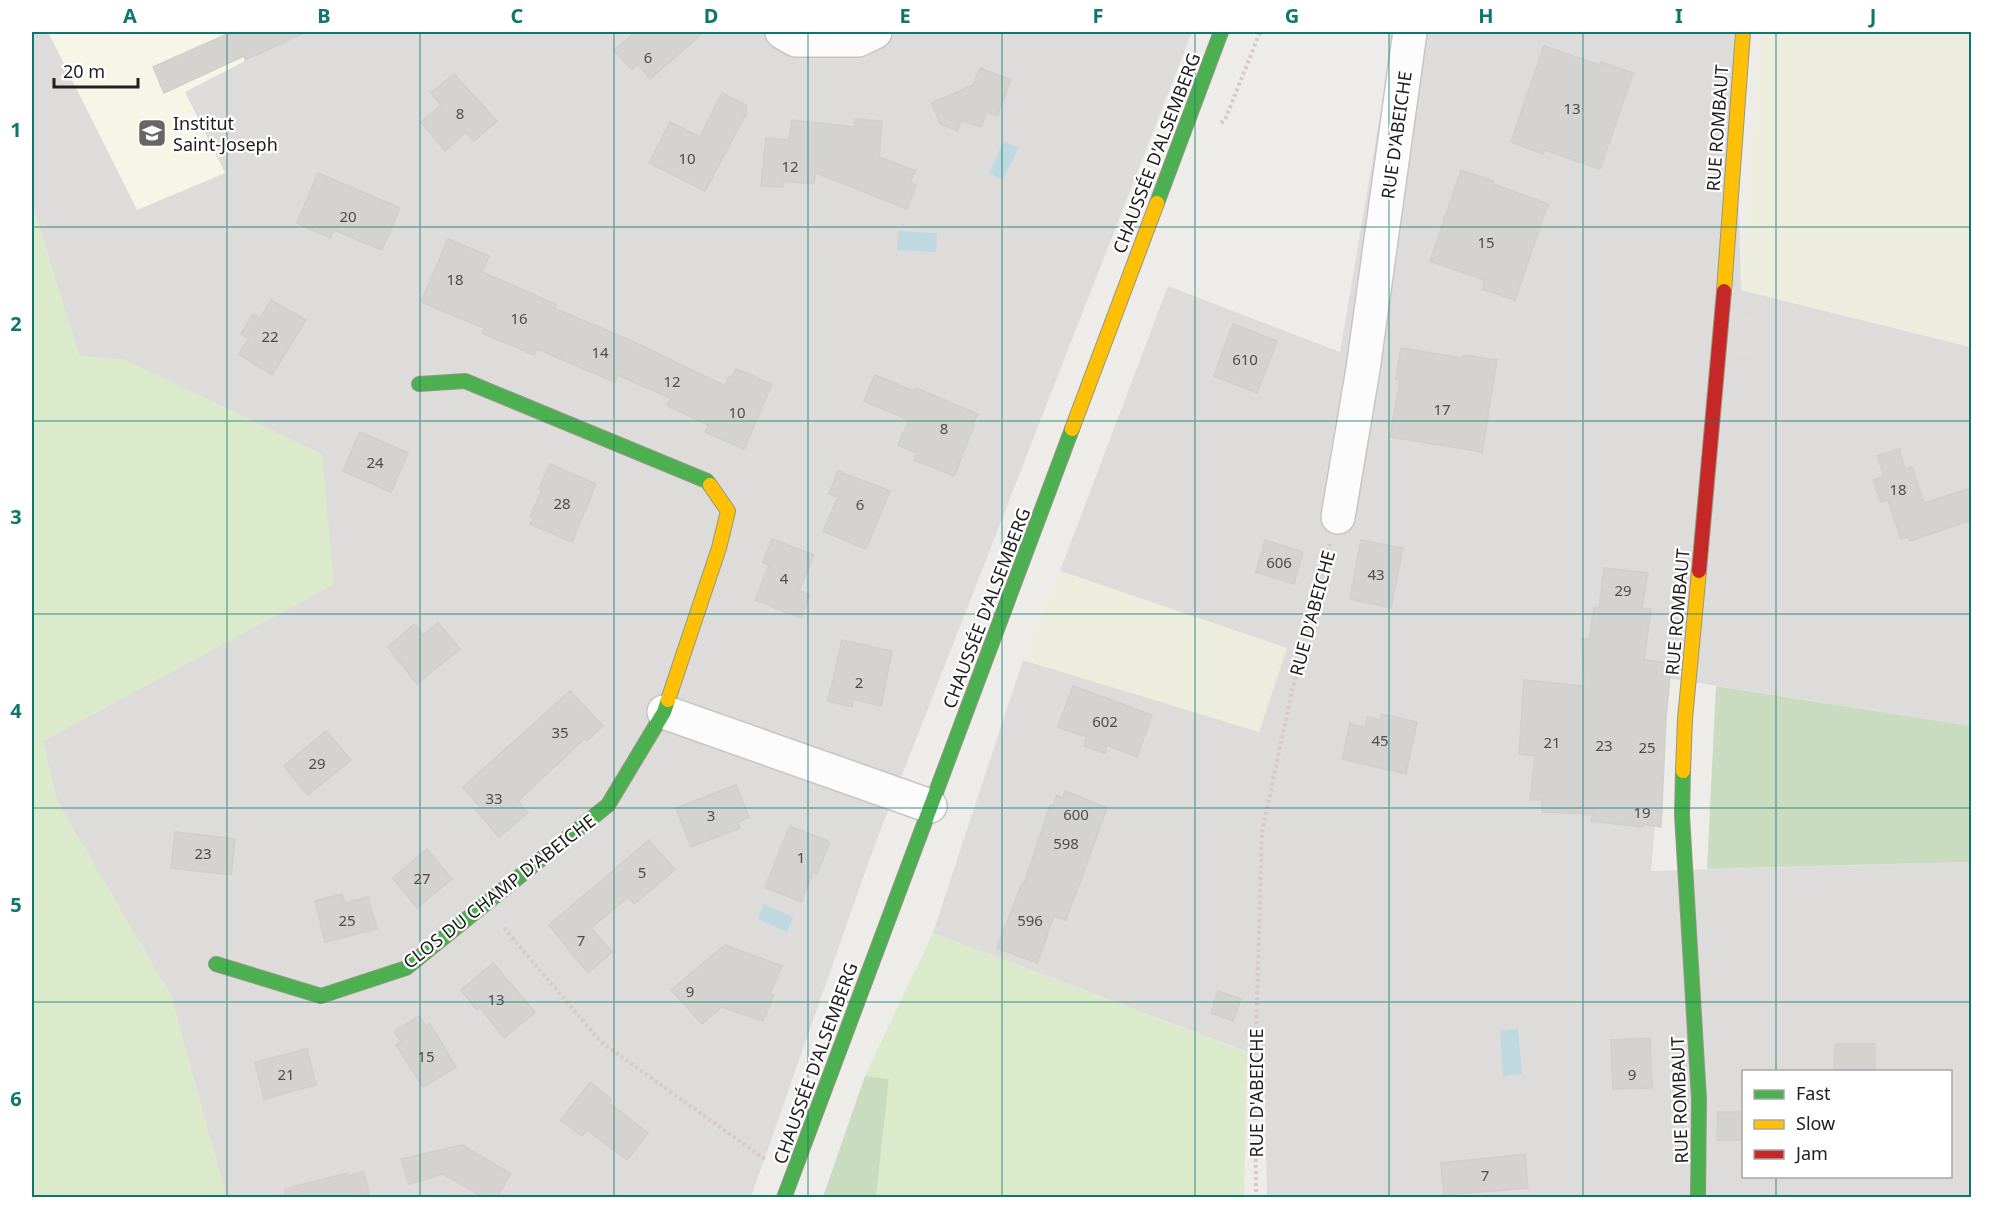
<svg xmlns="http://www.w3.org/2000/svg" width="2003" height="1229" viewBox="0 0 2003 1229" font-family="'Noto Sans',sans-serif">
	<rect width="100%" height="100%" fill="#eeece9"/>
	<g fill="#dddcda" fill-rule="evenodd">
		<path d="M32 32H1192L874 847 751 1197H226L171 996 57 801 43 741 334 584 126 360 79 356 38 222 32 207Z"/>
		<path d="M1390 32H1734L1741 290 1971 347V726L1668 678 1651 871 1971 862V1197H1267L1264 1058 933 933 1023 660 1259 731 1286 648 1060 571 1168 286 1340 352 1388 69ZM1744 1072H1950V1176H1744Z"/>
	</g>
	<path fill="#f7f6e6" d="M48 32H301L185 92 225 173 137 210Z"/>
	<g fill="#ededdd">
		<path d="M1761 32H1971V347L1741 290Z"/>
		<path d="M1060 571 1287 648 1259 732 1023 660Z"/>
	</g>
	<g fill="#dbeaca">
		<path d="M32 207 38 222 79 356 126 360 322 454 334 584 43 741 57 801 171 996 226 1197H32Z"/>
		<path d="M933 933 1247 1052 1244 1197H876L889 1080 865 1076Z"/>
	</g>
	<g fill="#cadcc0">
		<path d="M1716 686 1971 726V862L1707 869Z"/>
		<path d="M865 1076 889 1079 876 1197H823Z"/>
	</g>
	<path fill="#dedddc" d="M1726 308 1753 317 1752 358 1723 350Z"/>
	<g fill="#bed9e0">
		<path d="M1004 141 1018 148 1003 180 989 173Z"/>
		<path d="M898 231 937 233 936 252 897 250Z"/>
		<path d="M764 904 793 917 787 932 758 919Z"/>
		<path d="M1518 1029 1522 1074 1503 1076 1500 1031Z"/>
	</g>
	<g fill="#d5d3d0" stroke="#d1cecb" stroke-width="1.5">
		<path d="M232 32H306L245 60 244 56 164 93 153 67Z"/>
		<path d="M636 32H704L650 79 638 64 632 70 614 50Z"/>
		<path d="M1544 46 1600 65 1601 62 1633 73 1600 169 1545 150 1543 154 1511 142Z"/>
		<path d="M980 68 1011 80 997 116 987 112 981 127 961 121 958 131 940 124 932 103 973 85Z"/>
		<path d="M454 74 497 121 474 141 466 132 445 151 421 122 441 105 431 93Z"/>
		<path d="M722 93 746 105V114L705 191 649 163 670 122 700 137Z"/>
		<path d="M855 119 882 121 879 157 916 171 910 182 916 185 907 209 816 173 814 184 783 181V187L761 186 766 138 789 140 792 120 855 127Z"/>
		<path d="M1461 170 1494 181 1493 184 1548 204 1515 300 1482 289 1485 280 1430 261Z"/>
		<path d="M318 173 400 208 382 250 334 230 330 238 297 223Z"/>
		<path d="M448 239 489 256 482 272 556 304 554 308 632 341 725 386 729 376 732 377 736 369 772 384 744 449 705 432 709 425 667 406 671 398 617 375 615 382 537 349 534 355 482 333 484 328 421 302Z"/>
		<path d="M271 300 306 320 272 375 239 354 249 339 241 334 253 314 260 318Z"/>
		<path d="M1233 324 1277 341 1257 393 1214 376Z"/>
		<path d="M1401 348 1463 358V355L1497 360 1482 452 1390 437 1400 380 1396 379Z"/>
		<path d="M875 375 914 391 916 388 978 414 972 424 974 425 954 476 914 460 917 453 898 445 909 420 864 401Z"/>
		<path d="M360 432 408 453 391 492 343 471Z"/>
		<path d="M1899 449 1905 469 1912 467 1924 503 1971 488V520L1910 541 1908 537 1901 539 1888 500 1881 502 1873 480 1884 476 1877 456Z"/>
		<path d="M550 464 596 484 572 542 530 524 534 518 530 516 542 490 539 489Z"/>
		<path d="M838 471 890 491 866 549 823 531 838 497 829 494Z"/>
		<path d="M772 539 814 555 799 591 809 595 801 618 755 600 769 565 763 563Z"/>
		<path d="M1265 540 1303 552 1294 584 1256 572Z"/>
		<path d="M1361 540 1403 548 1391 608 1350 599Z"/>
		<path d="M1604 568 1648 573 1642 608 1651 609 1644 660 1668 663 1666 676H1670L1666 718 1661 827 1644 824 1643 827 1591 821 1593 814 1542 812V800H1530L1535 756 1519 754 1524 680 1584 686 1582 638 1589 639 1594 607 1599 608Z"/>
		<path d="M438 623 460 649 417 684 388 647 414 624 423 635Z"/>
		<path d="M842 640 892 651 881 706 853 699 852 707 828 701Z"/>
		<path d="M1073 686 1152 715 1137 757 1107 745 1105 753 1084 746 1087 737 1058 727Z"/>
		<path d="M570 691 603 726 587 741 584 739 518 801 528 813 499 837 476 810 480 807 463 787Z"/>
		<path d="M1381 714 1417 722 1406 774 1342 759 1350 724 1365 727 1367 717 1380 720Z"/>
		<path d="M326 731 351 760 308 795 284 766Z"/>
		<path d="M736 785 749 817 738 822 740 828 691 847 676 808Z"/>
		<path d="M1065 791 1107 808 1066 920 1054 916 1037 963 997 948 1022 883 1024 884 1050 805 1053 806 1057 795 1063 798Z"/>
		<path d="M790 826 830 842 817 874 813 872 801 902 765 887Z"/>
		<path d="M175 832 235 839 231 875 171 868Z"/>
		<path d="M649 840 675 870 634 904 628 897 591 928 612 952 588 973 549 925Z"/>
		<path d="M427 849 452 879 417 908 393 878Z"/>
		<path d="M342 894 345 903 368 897 377 929 325 942 315 901Z"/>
		<path d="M725 945 782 966 770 994 774 995 763 1021 722 1007 702 1024 671 990Z"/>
		<path d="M493 963 535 1012 504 1038 480 1007 477 1010 461 990Z"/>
		<path d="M1218 991 1241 999 1233 1021 1211 1013Z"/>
		<path d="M419 1016 426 1026 430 1024 456 1067 423 1087 396 1045 401 1042 394 1032Z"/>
		<path d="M1650 1038 1652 1088 1613 1089 1611 1040Z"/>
		<path d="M1835 1044H1875V1071H1834Z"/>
		<path d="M307 1049 316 1085 264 1099 255 1062Z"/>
		<path d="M590 1082 611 1099 609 1103 648 1133 627 1160 587 1130 582 1136 561 1120Z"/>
		<path d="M1718 1112H1743V1140H1717Z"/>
		<path d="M462 1145 511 1174 497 1197H483L443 1174 409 1184 401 1159Z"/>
		<path d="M1525 1154 1528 1188 1444 1195 1441 1163Z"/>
		<path d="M363 1172 370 1197H286L285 1190 292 1187 348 1173V1176Z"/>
	</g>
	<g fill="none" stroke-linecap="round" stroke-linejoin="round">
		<g stroke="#c7c6c5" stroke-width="36">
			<g id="street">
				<path d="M782 32 796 40H858L875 32"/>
				<path d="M1338 517 1363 369 1410 32"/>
				<path d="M664 712 930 806"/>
			</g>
		</g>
		<g stroke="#969781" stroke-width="16">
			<g id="fast">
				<path d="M1157 203 1221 32"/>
				<path d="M419 384 465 381 707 481 710 485"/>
				<path d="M1683 771 1682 815 1699 1099 1698 1198"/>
				<path d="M216 964 321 996 406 968 608 805 664 712 668 700"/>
				<path d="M784 1198 1072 429"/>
			</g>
		</g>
		<g stroke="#969781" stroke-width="16">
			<g id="slow">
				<path d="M1724 291 1743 32"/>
				<path d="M1072 429 1157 203"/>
				<path d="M668 700 719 548 728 511 710 485"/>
				<path d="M1683 771 1685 719 1699 571"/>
			</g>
		</g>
		<g stroke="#969781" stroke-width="16">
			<path id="jam" d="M1699 571 1724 291"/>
		</g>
		<g stroke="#d7cac8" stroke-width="4" stroke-dasharray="3 3" stroke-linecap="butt">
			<path d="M1221 123 1225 120 1260 32"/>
			<path d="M504 928 601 1042 766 1160"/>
			<path d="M1256 1198 1255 1066 1262 832 1292 691 1330 544"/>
		</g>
		<use href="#street" stroke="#fcfcfc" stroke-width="33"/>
		<use href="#fast" stroke="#4caf50" stroke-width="14"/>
		<use href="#slow" stroke="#ffc107" stroke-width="14"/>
		<use href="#jam" stroke="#c62828" stroke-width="14"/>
	</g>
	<path fill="none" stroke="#0f766e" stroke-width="1.5" stroke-opacity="0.55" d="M227 32V1198M420 32V1198M614 32V1198M808 32V1198M1002 32V1198M1195 32V1198M1389 32V1198M1583 32V1198M1776 32V1072M32 227H1972M32 421H1972M32 614H1972M32 808H1972M32 1002H1972M1776 1176V1198"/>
	<defs>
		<g id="school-square" transform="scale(1.5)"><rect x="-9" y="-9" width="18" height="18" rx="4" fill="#686766" stroke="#fff"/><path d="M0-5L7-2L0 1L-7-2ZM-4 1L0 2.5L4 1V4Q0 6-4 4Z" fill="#fff"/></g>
	</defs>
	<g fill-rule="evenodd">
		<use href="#school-square" x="152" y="133"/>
	</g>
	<g text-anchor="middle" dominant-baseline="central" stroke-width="4.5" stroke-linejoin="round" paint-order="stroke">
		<g font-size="15" fill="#4d4d4c">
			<text x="648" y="57">6</text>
			<text x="1572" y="108">13</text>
			<text x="460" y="113">8</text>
			<text x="687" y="158">10</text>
			<text x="790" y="166">12</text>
			<text x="348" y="216">20</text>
			<text x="1486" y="242">15</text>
			<text x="455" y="279">18</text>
			<text x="519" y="318">16</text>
			<text x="270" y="336">22</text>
			<text x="600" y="352">14</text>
			<text x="1245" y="359">610</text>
			<text x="672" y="381">12</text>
			<text x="1442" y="409">17</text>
			<text x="737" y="412">10</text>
			<text x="944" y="428">8</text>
			<text x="375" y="462">24</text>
			<text x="1898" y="489">18</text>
			<text x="562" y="503">28</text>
			<text x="860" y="504">6</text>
			<text x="1279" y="562">606</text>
			<text x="1376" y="574">43</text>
			<text x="784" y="578">4</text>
			<text x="1623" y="590">29</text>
			<text x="859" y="682">2</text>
			<text x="1105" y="721">602</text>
			<text x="560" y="732">35</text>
			<text x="1380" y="740">45</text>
			<text x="1552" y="742">21</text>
			<text x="1604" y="745">23</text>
			<text x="1647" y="747">25</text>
			<text x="317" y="763">29</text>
			<text x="494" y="798">33</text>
			<text x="1642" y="812">19</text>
			<text x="1076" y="814">600</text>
			<text x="711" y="815">3</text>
			<text x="1066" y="843">598</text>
			<text x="203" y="853">23</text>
			<text x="801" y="857">1</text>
			<text x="642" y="872">5</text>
			<text x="422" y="878">27</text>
			<text x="347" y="920">25</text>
			<text x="1030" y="920">596</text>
			<text x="581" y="940">7</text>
			<text x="690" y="991">9</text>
			<text x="496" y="999">13</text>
			<text x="426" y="1056">15</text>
			<text x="286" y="1074">21</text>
			<text x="1632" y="1074">9</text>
			<text x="1485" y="1175">7</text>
		</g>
		<g font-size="18" fill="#202020" stroke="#fff" text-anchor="start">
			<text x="173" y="123">Institut<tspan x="173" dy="21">Saint-Joseph</tspan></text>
		</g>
		<g font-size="18" fill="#202020" stroke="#fff">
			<text transform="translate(1717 128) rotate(-86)">RUE ROMBAUT</text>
			<text transform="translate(1396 135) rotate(-82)">RUE D'ABEICHE</text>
			<text transform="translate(1156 153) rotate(-69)">CHAUSSÉE D'ALSEMBERG</text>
			<text transform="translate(986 608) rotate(-69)">CHAUSSÉE D'ALSEMBERG</text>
			<text transform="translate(1677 612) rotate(-85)">RUE ROMBAUT</text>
			<text transform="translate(1312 613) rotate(-75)">RUE D'ABEICHE</text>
			<text transform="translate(499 891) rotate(-38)">CLOS DU CHAMP D'ABEICHE</text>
			<text transform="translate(815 1063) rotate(-70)">CHAUSSÉE D'ALSEMBERG</text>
			<text transform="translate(1256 1093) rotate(-90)">RUE D'ABEICHE</text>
			<text transform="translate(1679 1100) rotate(-92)">RUE ROMBAUT</text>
		</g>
	</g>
	<rect width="2003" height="1229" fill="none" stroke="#ffffff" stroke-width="66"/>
	<rect x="1742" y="1070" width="210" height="108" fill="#ffffff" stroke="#a6a6a6" stroke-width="1.5"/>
	<rect x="1754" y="1090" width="30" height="9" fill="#4caf50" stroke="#a6a6a6" stroke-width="1.5"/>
	<text x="1796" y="1100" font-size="18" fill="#202020">Fast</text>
	<rect x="1754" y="1120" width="30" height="9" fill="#ffc107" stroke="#a6a6a6" stroke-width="1.5"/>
	<text x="1796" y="1130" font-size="18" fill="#202020">Slow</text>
	<rect x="1754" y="1150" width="30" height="9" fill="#c62828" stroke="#a6a6a6" stroke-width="1.5"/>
	<text x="1796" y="1160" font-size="18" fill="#202020">Jam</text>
	<path d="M54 78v9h84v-9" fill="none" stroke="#202020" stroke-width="3"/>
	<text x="63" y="78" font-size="18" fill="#202020" stroke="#ffffff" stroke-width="4.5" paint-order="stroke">20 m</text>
	<rect x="33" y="33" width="1937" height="1163" fill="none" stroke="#0f766e" stroke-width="2"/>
	<g font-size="20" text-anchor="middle" font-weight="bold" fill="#0f766e">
		<text x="130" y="23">A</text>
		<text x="324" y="23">B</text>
		<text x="517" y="23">C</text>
		<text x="711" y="23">D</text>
		<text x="905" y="23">E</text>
		<text x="1098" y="23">F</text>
		<text x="1292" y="23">G</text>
		<text x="1486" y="23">H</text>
		<text x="1679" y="23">I</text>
		<text x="1873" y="23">J</text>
		<text x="16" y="137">1</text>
		<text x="16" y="331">2</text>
		<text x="16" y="524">3</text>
		<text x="16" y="718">4</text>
		<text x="16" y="912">5</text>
		<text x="16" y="1106">6</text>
	</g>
</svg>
